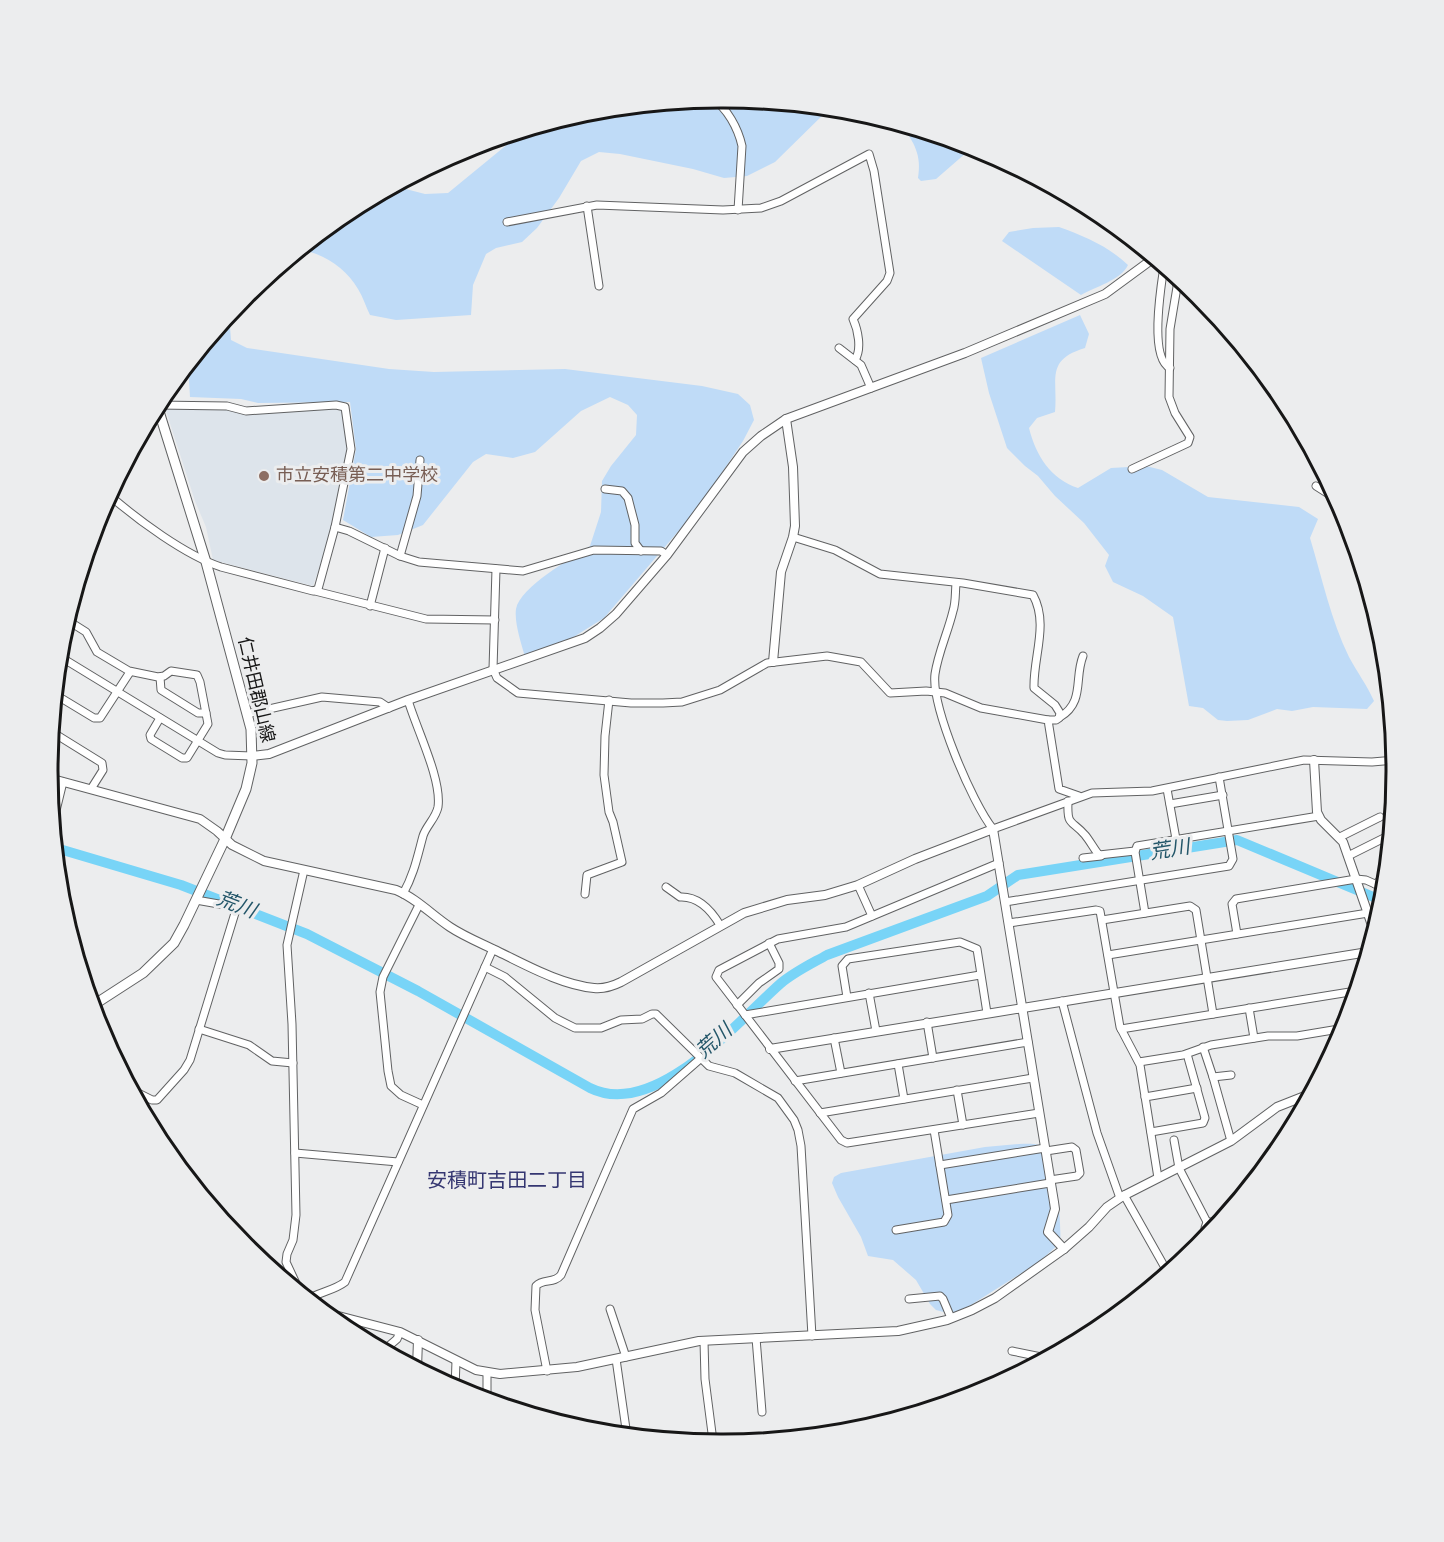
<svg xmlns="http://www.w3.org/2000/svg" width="1444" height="1542" viewBox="0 0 1444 1542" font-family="Overpass,'Noto Sans JP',sans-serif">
	<rect width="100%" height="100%" fill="#ecedee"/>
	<path fill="#dde4eb" d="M340 408 344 410 348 450 327 546 313 586 213 560 206 527 195 501 166 411 168 409Z"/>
	<g fill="#bfdbf7">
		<path d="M722 97 830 108 775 162 747 176 724 178 693 169 620 154 599 152 581 161 559 198 537 228 522 242 496 248 486 254 473 285 471 315 396 320 370 315C366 307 363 297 358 289 346 268 322 252 299 250L348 210 396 185 398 187 425 194 448 193 509 143 516 133 591 110Z"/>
		<path d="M902 125 974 146 936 179 921 181 918 178C922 155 914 143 902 125Z"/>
		<path d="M1059 227C1084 236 1108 246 1128 265 1121 280 1095 287 1081 295L1002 241 1009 232 1033 228Z"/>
		<path d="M229 314 231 340 247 348 389 369 434 372 565 369 702 386 738 394 750 405 754 420 743 441 699 507 604 618 540 658 526 660C522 646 514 623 516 609 520 587 572 558 590 546L601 512 602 481 611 466 636 435 637 415 628 405 610 397 581 411 535 452 513 458 486 454 473 462 423 525 398 535 371 537 343 520 356 449 350 402 258 403 241 399 190 397 188 364Z"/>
		<path d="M1080 315 1089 334 1085 348C1045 360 1058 379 1055 412L1037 418 1029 428C1036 456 1051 479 1078 488L1111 468 1146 466 1162 470 1208 497 1299 507 1318 519 1310 538C1322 578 1331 620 1349 657 1357 672 1367 685 1374 701L1367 709 1313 707 1292 711 1277 709 1248 720 1227 721 1218 720 1203 708 1189 706 1173 617 1143 596 1113 582 1105 566 1109 555 1084 523 1055 496 1038 476 1025 466 1007 448 989 393 981 358Z"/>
		<path d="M1019 1144C1028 1144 1039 1142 1046 1150 1056 1163 1062 1226 1060 1243L1039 1262 955 1315 936 1310 930 1304 916 1280 893 1260 868 1256 861 1237 838 1197 832 1183 834 1177 841 1173 985 1147Z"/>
	</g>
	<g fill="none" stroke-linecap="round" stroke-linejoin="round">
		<path stroke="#78d4f7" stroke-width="10" d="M56 848 181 885 307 934 418 991 590 1088C655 1120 737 1022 780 984 794 972 811 964 827 955L987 896 1018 875 1237 840 1383 901"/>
		<g stroke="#616263" stroke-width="9">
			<g id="minor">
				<path d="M712 98C727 108 738 128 742 146L738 210"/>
				<path d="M587 206 599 286"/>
				<path d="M507 222 597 205 723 210 761 208 781 201 869 154 874 171 890 273 887 281 853 319C858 330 862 349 855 360"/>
				<path d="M1164 266C1161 286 1149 358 1170 368"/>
				<path d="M839 348 861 365 871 388"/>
				<path d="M1132 469 1188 443 1190 437 1175 413 1169 397 1170 329 1177 287 1176 276"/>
				<path d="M1316 486 1338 500"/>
				<path d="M605 489 622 491 628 498 635 525V543L641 551"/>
				<path d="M109 495C138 520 185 555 221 567L313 591 318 589 335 527 351 449 345 407 336 405 246 411 227 406 157 405"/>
				<path d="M335 527 349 531 400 556 419 562 523 571 594 550 661 551 667 555"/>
				<path d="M793 537 835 550 880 574 963 583 1033 595C1049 624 1033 657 1034 688L1055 705 1060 713 1059 718 1056 720H1048"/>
				<path d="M400 556 417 496 420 460"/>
				<path d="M496 569 493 669 497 678 518 693 631 703H663L682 702 720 690 767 663 827 656 861 662 890 693 926 691 945 693 981 708 1048 720 1059 789 1079 796"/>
				<path d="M956 584C955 593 956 602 953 611 948 632 938 653 935 674 931 706 972 803 993 829L1092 793 1152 791 1304 760 1372 762 1395 760"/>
				<path d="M315 591 426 619 495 620"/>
				<path d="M370 606 385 548"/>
				<path d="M67 620 86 632 97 652 129 671 158 677 164 676 171 671 197 675 200 682 208 724 187 758H182L151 739 150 735 160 718"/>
				<path d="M59 656 218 753 225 755 252 756"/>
				<path d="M160 677 161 690 198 713H206"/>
				<path d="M56 695 94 718H100L130 672"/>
				<path d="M247 714 322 697 380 702 389 708"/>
				<path d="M1060 717C1085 702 1074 678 1083 656"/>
				<path d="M52 732 102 763 103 770 91 789"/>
				<path d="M1167 789 1176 839"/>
				<path d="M1068 801C1067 827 1071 819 1085 835 1090 841 1094 849 1099 855L1135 851"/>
				<path d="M1170 804 1223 795"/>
				<path d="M53 823 63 782"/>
				<path d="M1340 837 1380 817"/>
				<path d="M1348 856 1390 835"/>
				<path d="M1083 858 1101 856"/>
				<path d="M999 863 846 927 778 939 719 970 716 977 841 1140 847 1143 1039 1113"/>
				<path d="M1375 884 1386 877"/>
				<path d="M858 885 872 916"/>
				<path d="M666 887 680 897C698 896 711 910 720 925"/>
				<path d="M403 894C414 874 417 858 423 836 426 826 436 818 438 807 442 779 416 728 408 700"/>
				<path d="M585 894 587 875 622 862 613 822 609 812 604 775 605 736 609 700"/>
				<path d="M1005 902 1229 866 1233 859 1219 777"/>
				<path d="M419 905 383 977 380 992 388 1071 391 1086 401 1095 423 1105"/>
				<path d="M1145 913 1135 852 1137 846 1319 816"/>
				<path d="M1102 920 1190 906 1196 910 1213 1014"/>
				<path d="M1009 923 1096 910 1100 911 1120 1027 1140 1065 1158 1178"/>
				<path d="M1237 934 1232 904 1236 899 1356 879 1366 880 1384 888"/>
				<path d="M1108 955 1368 913"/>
				<path d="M485 967 505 977 555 1018 575 1028H601L621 1020 642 1019 652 1014H656L709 1066 735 1073 778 1098 794 1120 798 1130 801 1146 812 1336"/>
				<path d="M869 993 876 1031"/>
				<path d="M847 997 842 966 848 959 960 942 977 949 987 1013"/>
				<path d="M1062 1001 1097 1133 1120 1198"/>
				<path d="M737 1005 759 983 779 969V963L769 943"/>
				<path d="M1249 1008 1254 1038"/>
				<path d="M745 1015 980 975"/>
				<path d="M927 1022 933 1058"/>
				<path d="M199 1029 249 1045 272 1061 293 1063"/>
				<path d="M1121 1029 1356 991"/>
				<path d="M834 1038 841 1073"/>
				<path d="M1203 1047 1213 1077 1231 1141"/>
				<path d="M1139 1062 1183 1055 1211 1045 1268 1036H1297L1345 1028"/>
				<path d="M898 1064 904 1099"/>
				<path d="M1213 1077 1231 1075"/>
				<path d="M795 1081 1028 1042"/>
				<path d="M132 1090 152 1100H157L184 1070 190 1060 235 913 234 909 230 906 196 900"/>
				<path d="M957 1090 963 1125"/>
				<path d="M1145 1097 1197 1088"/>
				<path d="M820 1113 1033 1078"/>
				<path d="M1151 1132 1203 1123 1205 1118 1187 1054"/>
				<path d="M1174 1140 1179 1168 1207 1222 1205 1228 1209 1235"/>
				<path d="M1046 1151 1072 1147 1076 1150 1080 1173 1077 1176 1050 1180"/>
				<path d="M295 1153 398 1162"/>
				<path d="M940 1165 1045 1148"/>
				<path d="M1124 1195 1168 1273"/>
				<path d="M946 1200 1050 1183"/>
				<path d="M1207 1222H1220"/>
				<path d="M896 1230 944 1222 948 1215 934 1130"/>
				<path d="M300 1292 286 1262 287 1254 293 1240 296 1215 292 1024 287 945 304 870"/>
				<path d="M308 1299C320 1292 335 1290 345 1282L493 949"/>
				<path d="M909 1299 940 1296 943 1299 951 1318"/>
				<path d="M610 1309 626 1357"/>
				<path d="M756 1338 762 1412"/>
				<path d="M704 1341 705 1379 713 1441"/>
				<path d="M383 1351 397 1339 400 1332"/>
				<path d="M1012 1351 1046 1358"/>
				<path d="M616 1359 627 1436"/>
				<path d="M547 1371 535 1310 536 1286C543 1278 554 1284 561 1275L633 1109 661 1093 700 1059"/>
				<path d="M487 1373V1401"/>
				<path d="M455 1389 456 1361"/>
			</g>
		</g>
		<g stroke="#616263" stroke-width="10">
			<g id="tertiary">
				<path d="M773 662 781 572 793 537 795 526 793 467 786 419"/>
				<path d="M252 756 269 754 408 700 585 638 600 628 616 614 667 555 743 452 761 436 786 419 965 353 1105 294 1154 258"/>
				<path d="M1314 760 1317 812 1321 820 1343 842 1374 931"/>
				<path d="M49 778 200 819 217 831 232 845 264 861 396 890C416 898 432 915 450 927 465 937 483 944 499 952 528 966 562 985 594 988 604 989 613 986 621 982L744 913 787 900 825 895 858 885 915 859 993 829 1054 1202 1055 1209 1048 1232 1064 1249"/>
				<path d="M770 1049 1368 952"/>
				<path d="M323 1312 400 1332 476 1370 500 1374 577 1367 699 1341 898 1331 947 1320 972 1310 995 1298 1064 1249 1089 1227 1107 1207 1123 1196 1231 1141 1277 1107 1310 1094"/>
				<path d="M417 1368 418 1340"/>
			</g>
		</g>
		<g stroke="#616263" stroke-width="11">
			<path id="secondary" d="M92 1006 143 973 174 943 184 925 225 839 246 789 252 763 251 729 206 562 157 405"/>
		</g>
		<use href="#minor" stroke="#fff" stroke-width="7"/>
		<use href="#tertiary" stroke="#fff" stroke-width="8"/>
		<use href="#secondary" stroke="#fff" stroke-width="9"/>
	</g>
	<circle fill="#8d6e63" stroke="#ecedee" stroke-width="2" cx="264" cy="476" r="6"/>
	<g text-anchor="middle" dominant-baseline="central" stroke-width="6" stroke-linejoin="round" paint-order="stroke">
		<g font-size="18" fill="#785e54" stroke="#ecedee" text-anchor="start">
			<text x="276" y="476">市立安積第二中学校</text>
		</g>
		<g font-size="18" fill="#171717" stroke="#ecedee">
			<text transform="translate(255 690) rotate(77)">仁井田郡山線</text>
		</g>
		<g font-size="20" font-style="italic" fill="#235669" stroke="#ecedee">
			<text transform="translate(1170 851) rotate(-9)">荒川</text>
			<text transform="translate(236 906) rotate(21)">荒川</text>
			<text transform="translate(715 1042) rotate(-42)">荒川</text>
		</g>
		<g font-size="20" fill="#343671" stroke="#ecedee">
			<text x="507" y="1182">安積町吉田二丁目</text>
		</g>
	</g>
	<path d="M0 0H1444V1542H0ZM721 108H723A663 663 0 0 1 1386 771V771A663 663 0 0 1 723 1434H721A663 663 0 0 1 58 771V771A663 663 0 0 1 721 108Z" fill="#ecedee" fill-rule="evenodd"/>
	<path fill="none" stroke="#171717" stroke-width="3" d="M721 108H723A663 663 0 0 1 1386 771V771A663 663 0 0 1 723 1434H721A663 663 0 0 1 58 771V771A663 663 0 0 1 721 108Z"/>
</svg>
